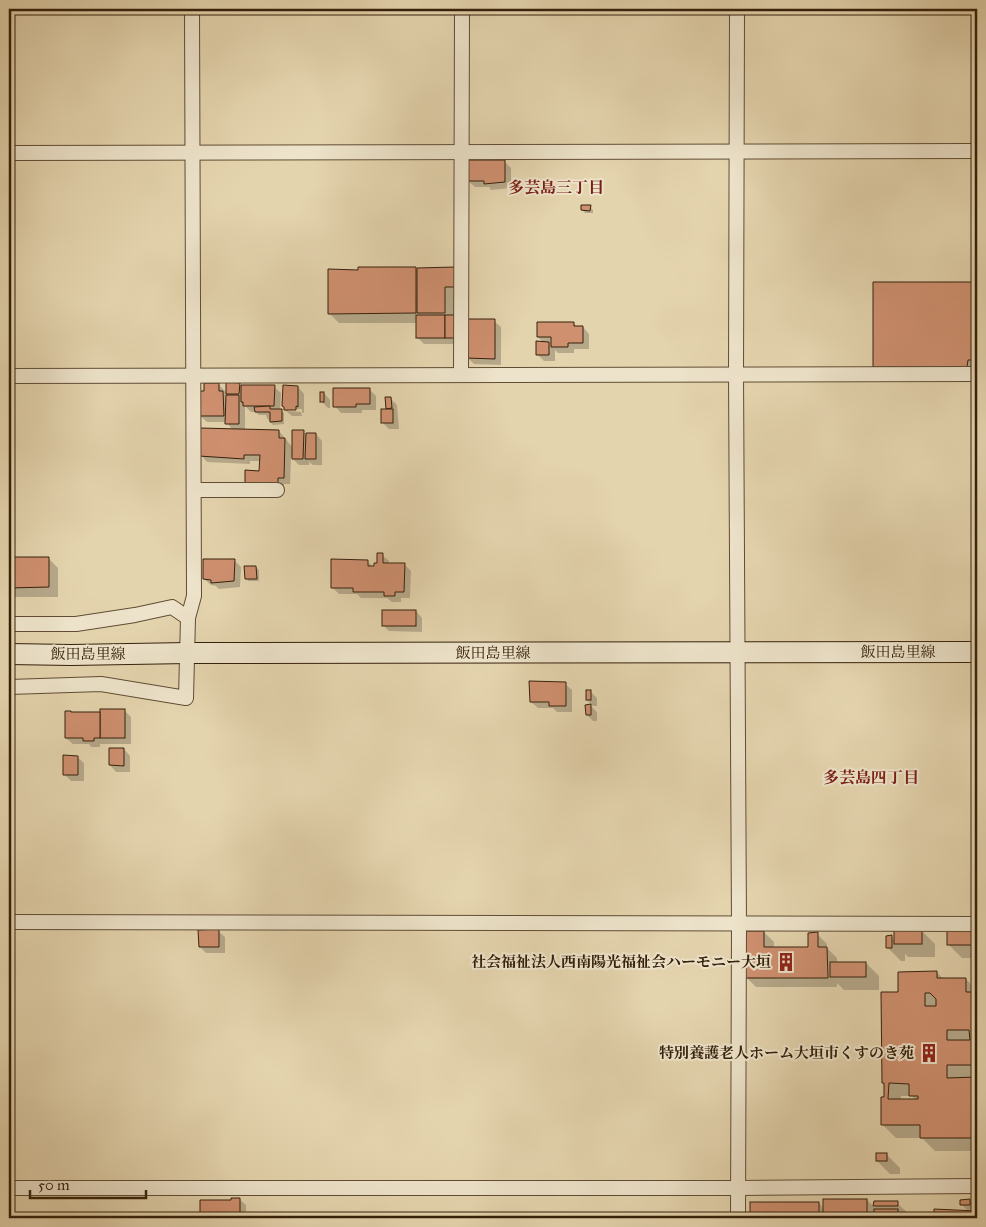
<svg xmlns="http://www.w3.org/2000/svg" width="986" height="1227" viewBox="0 0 986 1227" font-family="'IM FELL Great Primer','Noto Serif JP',serif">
	<rect width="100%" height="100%" fill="#e4d4ae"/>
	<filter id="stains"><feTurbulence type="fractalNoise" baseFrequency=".004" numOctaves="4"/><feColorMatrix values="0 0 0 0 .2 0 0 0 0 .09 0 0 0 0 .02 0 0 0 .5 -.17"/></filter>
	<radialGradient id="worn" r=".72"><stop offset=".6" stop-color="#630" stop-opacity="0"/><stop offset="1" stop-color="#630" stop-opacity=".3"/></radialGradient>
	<g fill="#0003" fill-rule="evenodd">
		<path d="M504 161 511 168V188L491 190 489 187H475L468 181Z"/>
		<path d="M590 207 593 210V213H585L582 210Z"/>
		<path d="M415 268 418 271 455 268 465 296H454V317L461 344H424L417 337V323H339L329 313 360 271Z"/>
		<path d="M874 284H977V380H888L874 367Z"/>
		<path d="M494 321 501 327V365L474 364 468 358Z"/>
		<path d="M573 323 577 327H583L589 334V349H574V353H558L555 350V361H544L537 354 544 343 538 337Z"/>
		<path d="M218 384 227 393 239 384 241 386 274 387 281 393 280 410 284 413V424L273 425 267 418 266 415H259L255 412H251L245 406V431H279L293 448 303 431 306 434H316L322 441V465H313L309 462V465H299L291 457 290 484H284V490L253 489 246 483 261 472V461H250V464L207 462 201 455 233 430 226 422H207L200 416 205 392Z"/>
		<path d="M298 387 304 394V413L301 412 302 416H292L285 410ZM288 409H302V412L288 411Z"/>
		<path d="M369 389 376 396V410H362V413H341L335 406Z"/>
		<path d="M324 393 330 400V408H328L321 401Z"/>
		<path d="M390 398 397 405 399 429H389L383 423 387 410V399Z"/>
		<path d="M382 555 389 561V564H404L411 571 410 598H401V602H392L387 598H361L357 594H339L332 587 367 561 375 569Z"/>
		<path d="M9 558H48L58 568V597H9Z"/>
		<path d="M234 560 241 567 240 587 219 589 216 586 211 585 204 579Z"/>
		<path d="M256 567 259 570V581H249L246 579Z"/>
		<path d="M416 611 422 618V632L389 631 383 625Z"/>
		<path d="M565 684 572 690V712H557L553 708H538L531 702Z"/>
		<path d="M590 691 597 698V706H591L597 712V721H593L587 715V706H593L587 700Z"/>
		<path d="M124 710 131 717V744H100V747H91L89 744H73L66 738 72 713H102Z"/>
		<path d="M124 749 130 756V772H116L110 765Z"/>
		<path d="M77 757 84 763V781H71L64 774Z"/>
		<path d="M218 931 225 937V953H206L200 947Z"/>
		<path d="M922 931 935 944V957H908L905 954V961H901L888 948 891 937 895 941Z"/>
		<path d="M948 931H977V958H962L948 944Z"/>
		<path d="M764 932 774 942V948H809L817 934 827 944V948L837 958V963H866L879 976V990H844L837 983V987H756L746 977Z"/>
		<path d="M937 972 944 980 966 979 977 991V1151H935L922 1138H896L883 1125 886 1086 883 1083 899 993ZM901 1096H912L916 1101H901Z"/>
		<path d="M886 1154 900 1168V1174H890L877 1161Z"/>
		<path d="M239 1199 246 1205V1218H202V1201H233Z"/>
		<path d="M867 1200 875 1208V1203H897L911 1216V1218H751V1203H819L825 1210Z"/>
		<path d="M969 1200 977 1208V1218H935V1210L969 1212 961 1204Z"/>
	</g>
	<g fill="#cf9070" stroke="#34200b" fill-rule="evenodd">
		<path d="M467 160H505V182L484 184V181H467Z"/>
		<path d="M581 205H591L590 211 581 210Z"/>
		<path d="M358 267H416V313L328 314V269L358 270Z"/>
		<path d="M455 267 456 287H445V313H417V268Z"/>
		<path d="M873 282H977V360H968L967 367H873Z"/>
		<rect x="416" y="315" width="29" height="23"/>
		<rect x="445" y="315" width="10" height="23"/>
		<path d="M467 319H495V359L466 358Z"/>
		<path d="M537 322H574V326H583V343H568V347H551V337H537Z"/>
		<path d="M536 341 549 342V355H536Z"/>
		<path d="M226 382 240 383 239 394H226Z"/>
		<path d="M204 383H219V391H223L224 416H199V391H204Z"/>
		<path d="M241 385H275L274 406H243V402H241Z"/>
		<path d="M283 385 298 386V407L296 406V410H284V407L282 406Z"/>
		<path d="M333 388H370V404H356V407H333Z"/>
		<rect x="320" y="392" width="4" height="10"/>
		<path d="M226 395H239V424H225Z"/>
		<path d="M385 397H391L392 408 386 409Z"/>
		<path d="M270 406V409H282V421L270 422V412H255L254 407Z"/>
		<rect x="381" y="409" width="12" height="14"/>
		<path d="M200 428 279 430V438H285L284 478H278V484L245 483V470L259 471 260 455H244V459L199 456Z"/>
		<path d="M292 430H304L303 459H292Z"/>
		<path d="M306 433H316V459H305Z"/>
		<path d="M377 553H383V563H405L404 592H395V596H384V592H353V588H331V559L368 560V566H374V563H377Z"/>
		<path d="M9 557H49V587L9 588Z"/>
		<path d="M203 559H235L234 581 211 583V580L203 579Z"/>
		<path d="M244 566H256L257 579H245Z"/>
		<rect x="382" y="610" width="34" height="16"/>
		<path d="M529 681 566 682V706H549V702H530Z"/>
		<rect x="586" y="690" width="5" height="10"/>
		<path d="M591 704V715H586L585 705Z"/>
		<rect x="100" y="709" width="25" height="29"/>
		<path d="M65 711H71V712H100V738H94V741H83V738H65Z"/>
		<path d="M109 748H124V766L109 765Z"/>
		<path d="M63 755 78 756V775H63Z"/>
		<path d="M219 929V947H199L198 930Z"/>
		<rect x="894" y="930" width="28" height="14"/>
		<rect x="947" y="930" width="29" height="15"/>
		<path d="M745 931H764V947H808V933L818 932V947H827L828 978H745Z"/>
		<path d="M892 935V948H886V936Z"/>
		<rect x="830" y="962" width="36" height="15"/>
		<path d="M937 971V978H966V992H977V1065H947V1078L977 1077V1138H920V1125H881V1097H884V1083H882L881 992H898V972ZM925 993H930L936 999V1006H925ZM947 1030H969L970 1040H947ZM889 1083 909 1084V1096H918V1099H888Z"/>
		<rect x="876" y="1153" width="11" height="8"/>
		<path d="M231 1198H240V1215H235V1218H200V1200H231Z"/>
		<rect x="823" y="1199" width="44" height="19"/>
		<path d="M970 1199V1205H960V1200Z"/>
		<path d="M874 1201H898V1206H873Z"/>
		<rect x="750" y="1202" width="69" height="16"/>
		<rect x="874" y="1209" width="24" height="5"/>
		<path d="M934 1209 977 1211V1218H934Z"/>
	</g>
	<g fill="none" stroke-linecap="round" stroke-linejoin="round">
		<g stroke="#604d34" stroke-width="16">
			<g id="minor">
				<path d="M737 9 736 374 739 924 738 1218"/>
				<path d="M9 153 977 151"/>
				<path d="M461 374 462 9"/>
				<path d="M9 376 977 374"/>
				<path d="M194 490H277"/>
				<path d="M9 624H76L135 615 172 607 188 618"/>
				<path d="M9 687 101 684 186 698 188 618 194 596 192 9"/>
				<path d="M9 922 977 924"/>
				<path d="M9 1188H737L977 1186"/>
			</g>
		</g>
		<g stroke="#34200b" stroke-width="22">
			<path id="secondary" d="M9 654 71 655 188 653 977 652"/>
		</g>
		<use href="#minor" stroke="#ede3ca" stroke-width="14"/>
		<use href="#secondary" stroke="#ede3ca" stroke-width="20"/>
	</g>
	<defs>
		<g id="building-bare" transform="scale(1.5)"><path d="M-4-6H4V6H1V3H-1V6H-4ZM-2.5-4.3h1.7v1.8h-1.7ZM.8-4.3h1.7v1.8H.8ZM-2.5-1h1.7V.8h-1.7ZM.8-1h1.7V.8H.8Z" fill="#8f2418" stroke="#ede3ca" stroke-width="2.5" paint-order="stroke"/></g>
	</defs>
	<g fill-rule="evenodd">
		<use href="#building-bare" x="786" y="962"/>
		<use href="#building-bare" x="929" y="1053"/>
	</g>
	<g text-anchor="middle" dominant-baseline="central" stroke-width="4" stroke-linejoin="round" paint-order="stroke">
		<g font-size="15" fill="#34200b" stroke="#ede3ca">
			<text x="898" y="652">飯田島里線</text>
			<text x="493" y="653">飯田島里線</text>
			<text x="88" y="654">飯田島里線</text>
		</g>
		<g font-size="15" font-weight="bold" fill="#34200b" stroke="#ede3ca" text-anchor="end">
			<text x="771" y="962">社会福祉法人西南陽光福祉会ハーモニー大垣</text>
			<text x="914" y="1053">特別養護老人ホーム大垣市くすのき苑</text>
		</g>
		<g font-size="16" font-weight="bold" fill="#7a1f14" stroke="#ede3ca">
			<text x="556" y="187">多芸島三丁目</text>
			<text x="871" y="777">多芸島四丁目</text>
		</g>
	</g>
	<rect width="986" height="1227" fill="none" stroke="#e4d4ae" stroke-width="30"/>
	<rect x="10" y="10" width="966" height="1207" fill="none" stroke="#34200b" stroke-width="2.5"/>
	<rect x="15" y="15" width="956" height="1197" fill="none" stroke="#34200b"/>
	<path d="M30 1190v8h116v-8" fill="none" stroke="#34200b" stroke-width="2.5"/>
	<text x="38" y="1190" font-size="15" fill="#34200b" stroke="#ede3ca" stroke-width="4" paint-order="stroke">50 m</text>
	<rect width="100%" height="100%" filter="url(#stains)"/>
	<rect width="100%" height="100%" fill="url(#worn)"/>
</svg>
